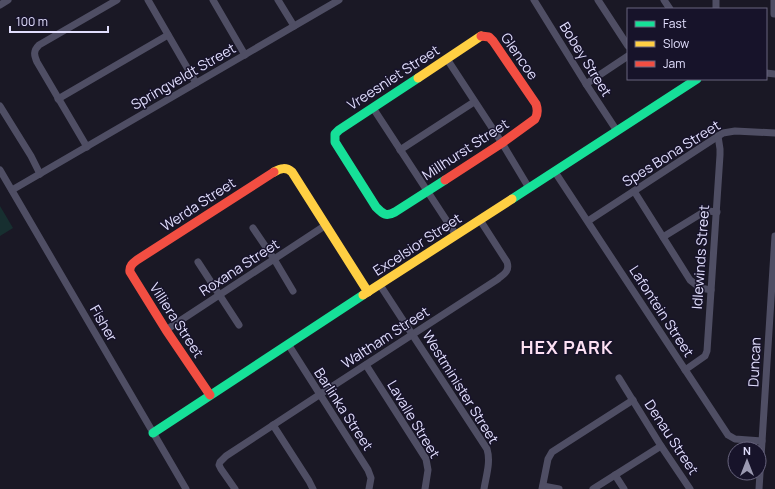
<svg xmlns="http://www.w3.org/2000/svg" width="775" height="489" viewBox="0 0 775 489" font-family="Manrope,sans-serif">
	<rect width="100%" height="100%" fill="#1a1825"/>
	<path fill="#172f30" d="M0 206 13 228 0 236Z"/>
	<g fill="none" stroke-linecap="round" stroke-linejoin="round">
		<g stroke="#4f4e64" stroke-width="7">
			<path d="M148 0 196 83"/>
			<path d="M213 0 245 55"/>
			<path d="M278 0 294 26"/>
			<path d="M534 0 586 84 617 131"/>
			<path d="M598 0 628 46"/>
			<path d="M664 0 670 9"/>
			<path d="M0 5 8 0"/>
			<path d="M716 9V0"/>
			<path d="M774 14V0"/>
			<path d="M447 59 502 143 529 188"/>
			<path d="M766 73 775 74"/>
			<path d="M586 84 628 56"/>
			<path d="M58 99 168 35"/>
			<path d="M0 106 31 156 40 174"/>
			<path d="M373 108 456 235"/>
			<path d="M87 147 37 62C34 55 33 51 39 45L117 0"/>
			<path d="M400 150 474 102"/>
			<path d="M0 170 186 489"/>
			<path d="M555 172 728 435 735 439 762 441"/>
			<path d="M12 190 339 0"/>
			<path d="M634 191 690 280C697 286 702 289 711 290"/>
			<path d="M588 221 723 133 735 131 775 133"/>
			<path d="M253 228 274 259 293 291"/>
			<path d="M663 237 702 213 708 211 717 212"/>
			<path d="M198 262 239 325"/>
			<path d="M380 285 487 449C491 462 486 476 484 489"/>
			<path d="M166 330 326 225"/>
			<path d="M288 344 368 470 371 478 369 489"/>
			<path d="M366 365 426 459 428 470 425 489"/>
			<path d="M685 370 705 356 707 351 720 155V149L718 136"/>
			<path d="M619 378 661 446 690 489"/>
			<path d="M273 425 309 481 313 489"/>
			<path d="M615 475 624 489"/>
			<path d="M543 486 559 489"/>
			<path d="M235 489 221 469 219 465 220 462 226 456 319 395 498 279C504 274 510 271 507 262L480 220"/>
			<path d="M542 489 548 459 552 452 633 400"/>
			<path d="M593 489 661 446"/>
			<path d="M759 489 775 236"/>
		</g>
		<g stroke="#16e098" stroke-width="9">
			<path d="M418 78 339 130 335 134V142L376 207C383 214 386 217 395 212L445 180"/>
			<path d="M512 199 697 79"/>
			<path d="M153 433 363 295"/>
		</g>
		<g stroke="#ffcf43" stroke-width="9">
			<path d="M418 78 481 36"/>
			<path d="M274 172C281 168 286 167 292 172L368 292"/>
			<path d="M363 295 512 199"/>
		</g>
		<g stroke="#f24e42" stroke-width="9">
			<path d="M445 180 502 143 535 119C538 114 538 110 536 104L493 41 489 37 481 36"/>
			<path d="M210 395 166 330 130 272C129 266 133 263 137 260L274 172"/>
		</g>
	</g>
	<g text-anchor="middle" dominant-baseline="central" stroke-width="3" stroke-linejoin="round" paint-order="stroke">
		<g font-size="14" fill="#e1defd" stroke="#17132a">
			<text transform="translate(520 56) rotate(55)">Glencoe</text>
			<text transform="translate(586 59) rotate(58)">Bobey Street</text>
			<text transform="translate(183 76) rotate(-30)">Springveldt Street</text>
			<text transform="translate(393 77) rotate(-33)">Vreesniet Street</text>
			<text transform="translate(465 149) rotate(-33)">Millhurst Street</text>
			<text transform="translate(671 153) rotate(-32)">Spes Bona Street</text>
			<text transform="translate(198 204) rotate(-33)">Werda Street</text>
			<text transform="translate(417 244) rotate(-33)">Excelsior Street</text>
			<text transform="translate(700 257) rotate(-86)">Idlewinds Street</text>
			<text transform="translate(239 267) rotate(-33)">Roxana Street</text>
			<text transform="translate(662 311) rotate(57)">Lafontein Street</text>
			<text transform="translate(177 320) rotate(57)">Villiera Street</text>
			<text transform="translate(104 323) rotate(60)">Fisher</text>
			<text transform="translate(385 337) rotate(-33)">Waltham Street</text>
			<text transform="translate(754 362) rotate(-87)">Duncan</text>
			<text transform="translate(461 387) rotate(58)">Westminister Street</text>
			<text transform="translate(344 409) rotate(57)">Barlinka Street</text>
			<text transform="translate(414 419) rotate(59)">Lavalle Street</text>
			<text transform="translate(672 437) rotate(57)">Denau Street</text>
		</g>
		<g font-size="18" font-weight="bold" letter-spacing="1" fill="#fde0f3" stroke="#17132a">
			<text x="567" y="347">HEX PARK</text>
		</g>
	</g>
	<rect x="627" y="8" width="140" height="72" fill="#17132a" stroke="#68647e"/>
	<rect x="635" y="21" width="20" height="6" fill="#16e098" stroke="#68647e"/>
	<text x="663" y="28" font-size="12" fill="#e1defd">Fast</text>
	<rect x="635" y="41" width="20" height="6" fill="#ffcf43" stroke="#68647e"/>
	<text x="663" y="48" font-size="12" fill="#e1defd">Slow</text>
	<rect x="635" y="61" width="20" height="6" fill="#f24e42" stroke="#68647e"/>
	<text x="663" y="68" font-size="12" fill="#e1defd">Jam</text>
	<g transform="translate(747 461)"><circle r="19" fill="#17132a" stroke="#68647e"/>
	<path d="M0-3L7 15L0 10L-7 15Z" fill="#9b99b1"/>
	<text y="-6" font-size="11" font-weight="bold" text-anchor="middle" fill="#e1defd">N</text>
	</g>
	<path d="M10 26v6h98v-6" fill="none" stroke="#e1defd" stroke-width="2"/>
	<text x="16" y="26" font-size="12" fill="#e1defd" stroke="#17132a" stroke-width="3" paint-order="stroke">100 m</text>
</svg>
